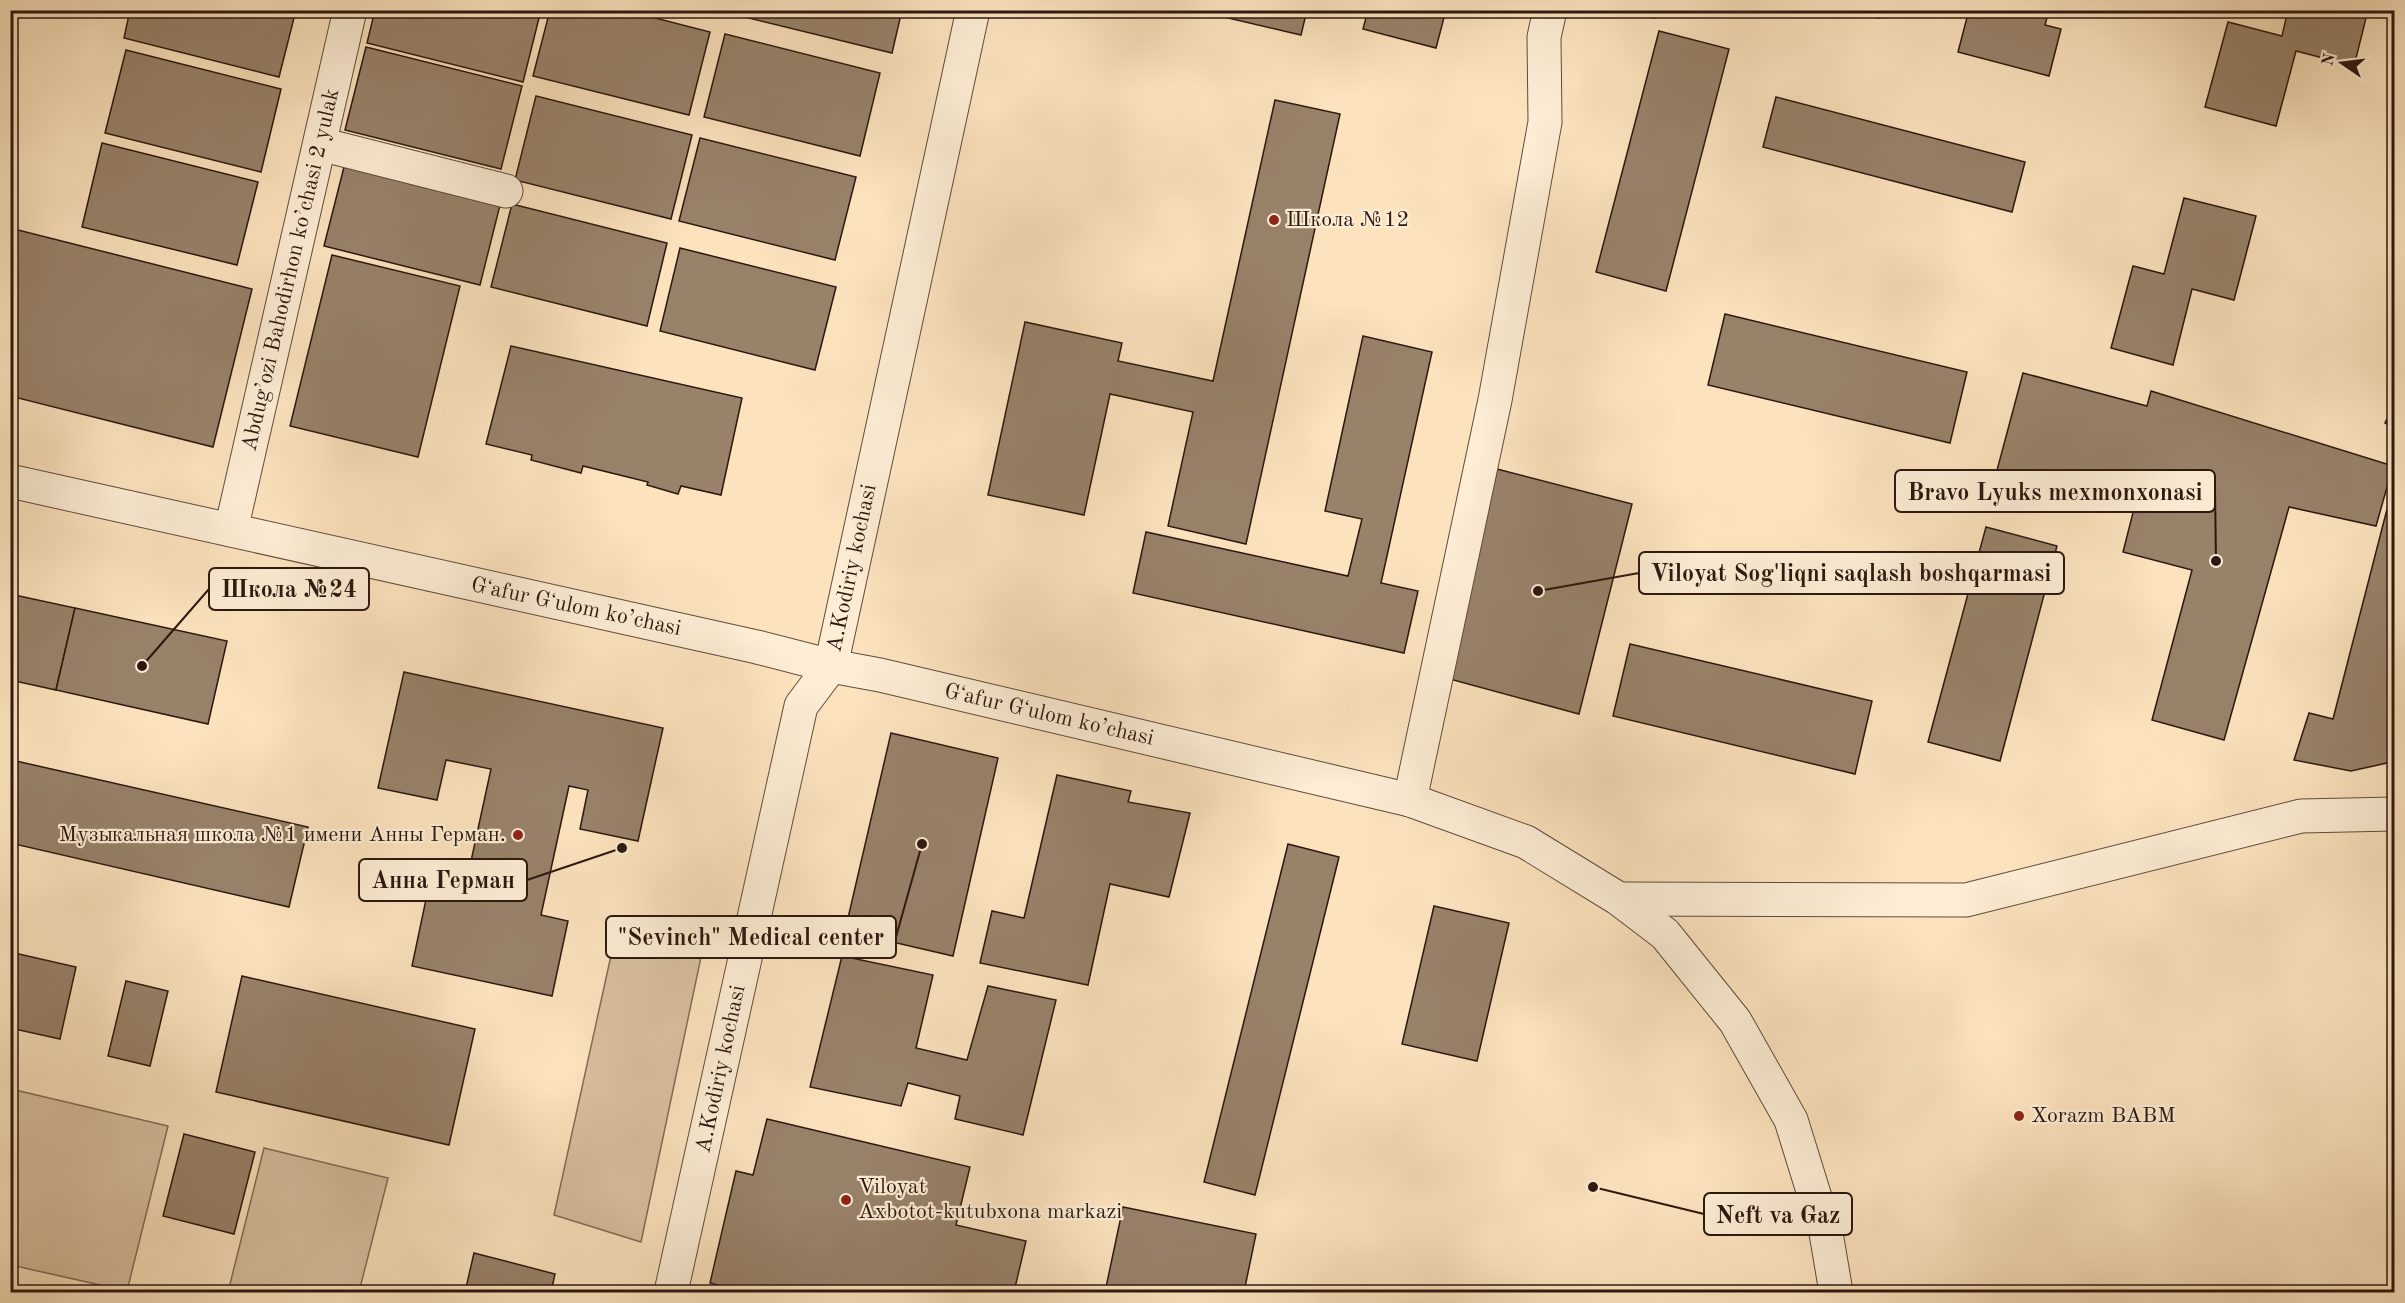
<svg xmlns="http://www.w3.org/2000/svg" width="2405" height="1303" viewBox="0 0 2405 1303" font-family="'Old Standard TT',serif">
	<rect width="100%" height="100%" fill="#fce3be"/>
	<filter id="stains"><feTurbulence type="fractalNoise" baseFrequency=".00333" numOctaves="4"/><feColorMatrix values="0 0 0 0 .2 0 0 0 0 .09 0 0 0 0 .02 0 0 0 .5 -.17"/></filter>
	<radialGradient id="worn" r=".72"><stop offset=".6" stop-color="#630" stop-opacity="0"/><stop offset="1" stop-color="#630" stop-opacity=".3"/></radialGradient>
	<g fill="#d9c0a0" stroke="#826c58" stroke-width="1.5">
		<path d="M619 919 705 938 641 1242 554 1215Z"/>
		<path d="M11 1089 168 1126 127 1291 11 1265Z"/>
		<path d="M264 1148 388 1178 359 1292H228Z"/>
	</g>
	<g fill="#98826a" stroke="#2c1810" stroke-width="1.5">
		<path d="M130 10H296L279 77 124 38Z"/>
		<path d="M375 10H541L523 82 367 43Z"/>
		<path d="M550 10H624L710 32 689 115 533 76Z"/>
		<path d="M737 10H902L892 53 736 15Z"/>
		<path d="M1194 10H1307L1301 35Z"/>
		<path d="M1368 10H1446L1436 48 1363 29Z"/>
		<path d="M1625 10H1656L1654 18Z"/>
		<path d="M1844 10H1881L1880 18Z"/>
		<path d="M1969 10H2049L2045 25 2061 29 2049 76 1958 52Z"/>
		<path d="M2288 10H2368L2354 66 2296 51 2276 126 2205 107 2228 22 2282 36Z"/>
		<path d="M1659 31 1729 49 1666 291 1596 272Z"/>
		<path d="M725 34 880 73 860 156 704 117Z"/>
		<path d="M366 47 522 86 501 169 345 130Z"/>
		<path d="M126 50 281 89 261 172 105 133Z"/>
		<path d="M536 96 692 135 671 219 515 180Z"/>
		<path d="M1776 97 2025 162 2012 212 1763 147Z"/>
		<path d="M1275 100 1340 114 1246 544 1168 526 1193 412 1110 394 1084 515 988 495 1025 322 1122 343 1118 361 1213 381Z"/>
		<path d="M700 138 856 177 835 260 679 221Z"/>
		<path d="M102 143 258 182 237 265 82 227Z"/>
		<path d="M345 163 501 201 480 285 324 246Z"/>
		<path d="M2184 198 2256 216 2234 300 2192 289 2173 365 2111 348 2133 266 2164 274Z"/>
		<path d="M512 204 667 243 647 326 491 287Z"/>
		<path d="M10 228 252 289 213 447 10 396Z"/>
		<path d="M680 248 836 287 815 370 660 331Z"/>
		<path d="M332 255 460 286 418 457 290 426Z"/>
		<path d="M1725 314 1967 372 1950 443 1708 385Z"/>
		<path d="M1363 336 1432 352 1381 583 1418 591 1404 653 1133 593 1146 532 1348 576 1362 519 1325 511Z"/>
		<path d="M511 346 742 398 721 495 681 486 678 494 647 485 648 482 583 466 581 473 531 460 532 455 486 444Z"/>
		<path d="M2023 373 2147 406 2151 391 2393 466 2376 526 2289 507 2224 740 2152 720 2192 570 2123 552 2137 497 2119 492 2115 506 1996 474Z"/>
		<path d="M2394 405V428L2385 423Z"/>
		<path d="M1497 469 1632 504 1579 714 1446 678Z"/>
		<path d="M2394 482V749L2387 763 2351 771 2294 760 2309 713 2333 719Z"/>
		<path d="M1986 527 2057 546 2000 761 1928 742Z"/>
		<path d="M10 594 75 608 56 690 10 680Z"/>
		<path d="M75 608 227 641 208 724 56 690Z"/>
		<path d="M1630 644 1872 701 1855 774 1613 716Z"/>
		<path d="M404 672 663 728 638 841 580 829 588 790 569 786 541 915 568 921 552 996 412 966 428 890 463 898 491 769 446 760 437 800 378 788Z"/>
		<path d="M891 733 998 758 953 956 845 931Z"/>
		<path d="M16 761 308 827 289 907 10 843V786Z"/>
		<path d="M1057 775 1131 791 1128 802 1190 813 1169 897 1110 884 1088 985 980 963 992 911 1024 918Z"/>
		<path d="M1288 844 1339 857 1255 1195 1204 1182Z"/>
		<path d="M1434 906 1509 923 1477 1061 1402 1044Z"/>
		<path d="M10 952 76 967 60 1039 10 1028Z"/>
		<path d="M842 956 933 975 916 1048 967 1060 988 986 1056 1000 1023 1135 955 1119 960 1096 908 1083 901 1106 810 1087Z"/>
		<path d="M242 976 475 1029 449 1145 216 1092Z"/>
		<path d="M126 981 168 991 150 1066 108 1056Z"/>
		<path d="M767 1119 970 1167 956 1225 1026 1241 1014 1292H728L729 1288 710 1283 736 1171 753 1175Z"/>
		<path d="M184 1134 255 1152 234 1234 163 1216Z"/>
		<path d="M1123 1207 1256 1234 1244 1292H1105Z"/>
		<path d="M474 1253 555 1274 551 1292H465Z"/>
	</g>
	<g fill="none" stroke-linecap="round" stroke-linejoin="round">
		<g stroke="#604b3c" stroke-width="35">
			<g id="minor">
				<path d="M320 144 506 191"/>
				<path d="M10 481 757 647 831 666 880 675 1410 800 1526 842 1619 899 1665 934 1735 1021 1791 1120 1826 1233 1836 1292"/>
				<path d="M231 530 350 10"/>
				<path d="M1410 800 1495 400 1545 122 1544 37 1550 10"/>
				<path d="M1619 899 1966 900 2301 816 2394 814"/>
				<path d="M671 1292 801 706 831 666 973 10"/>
			</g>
		</g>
		<use href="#minor" stroke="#fdedd5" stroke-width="33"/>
	</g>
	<g fill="#8f2418" stroke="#fdedd5" stroke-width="2">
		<circle cx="1274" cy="220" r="6"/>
		<circle cx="518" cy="835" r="6"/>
		<circle cx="2019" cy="1116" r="6"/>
		<circle cx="846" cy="1200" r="6"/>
	</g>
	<g text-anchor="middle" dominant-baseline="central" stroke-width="4.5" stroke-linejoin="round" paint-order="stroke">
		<g font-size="22" fill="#2c1810" stroke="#fdedd5" text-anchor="start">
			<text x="1286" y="220">Школа №12</text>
			<text x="506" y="835" text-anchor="end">Музыкальная школа №1 имени Анны Герман.</text>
			<text x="2031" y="1116">Xorazm BABM</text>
			<text x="858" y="1187">Viloyat<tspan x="858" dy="25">Axbotot-kutubxona markazi</tspan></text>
		</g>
		<g font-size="22" fill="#2c1810" stroke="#fdedd5">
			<text transform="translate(291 270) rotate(-77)">Abdug’ozi Bahodirhon ko’chasi 2 yulak</text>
			<text transform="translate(852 568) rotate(-78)">A.Kodiriy kochasi</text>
			<text transform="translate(576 607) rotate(12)">Gʻafur Gʻulom ko’chasi</text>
			<text transform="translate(1049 715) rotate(13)">Gʻafur Gʻulom ko’chasi</text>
			<text transform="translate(721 1069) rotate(-78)">A.Kodiriy kochasi</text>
		</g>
	</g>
	<path fill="none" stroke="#2c1810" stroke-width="2" d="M2216 561L2215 491M1538 591L1639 573M142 666L209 589M622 848L527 880M922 844L896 937M1593 1187L1704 1214"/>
	<g fill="#2c1810" stroke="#fdedd5" stroke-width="2">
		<circle cx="2216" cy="561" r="6"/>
		<circle cx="1538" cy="591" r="6"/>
		<circle cx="142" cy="666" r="6"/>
		<circle cx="622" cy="848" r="6"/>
		<circle cx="922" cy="844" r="6"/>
		<circle cx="1593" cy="1187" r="6"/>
	</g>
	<g fill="#fdedd5" stroke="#2c1810" stroke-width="2">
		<rect x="1895" y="470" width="320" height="42" rx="6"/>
		<rect x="1639" y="552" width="425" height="42" rx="6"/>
		<rect x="209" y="568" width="160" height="42" rx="6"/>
		<rect x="359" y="859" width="168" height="42" rx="6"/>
		<rect x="606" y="916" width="290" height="42" rx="6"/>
		<rect x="1704" y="1193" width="148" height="42" rx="6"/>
	</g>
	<g font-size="24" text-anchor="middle" font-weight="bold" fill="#2c1810">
		<text x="2055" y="500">Bravo Lyuks mexmonxonasi</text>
		<text x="1851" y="581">Viloyat Sog'liqni saqlash boshqarmasi</text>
		<text x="289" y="597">Школа №24</text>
		<text x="443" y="888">Анна Герман</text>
		<text x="751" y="945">"Sevinch" Medical center</text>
		<text x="1778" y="1223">Neft va Gaz</text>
	</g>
	<rect width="2405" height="1303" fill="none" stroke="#fce3be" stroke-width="36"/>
	<rect x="12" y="12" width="2381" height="1279" fill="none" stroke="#2c1810" stroke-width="3"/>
	<rect x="18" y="18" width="2369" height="1267" fill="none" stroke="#2c1810" stroke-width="1.5"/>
	<g transform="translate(2342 63) rotate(284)" stroke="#fdedd5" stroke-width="4.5" paint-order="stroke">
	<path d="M0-4.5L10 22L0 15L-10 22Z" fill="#2c1810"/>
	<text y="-9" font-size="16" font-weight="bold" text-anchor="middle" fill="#2c1810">N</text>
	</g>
	<rect width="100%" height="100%" filter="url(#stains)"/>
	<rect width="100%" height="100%" fill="url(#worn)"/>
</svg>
